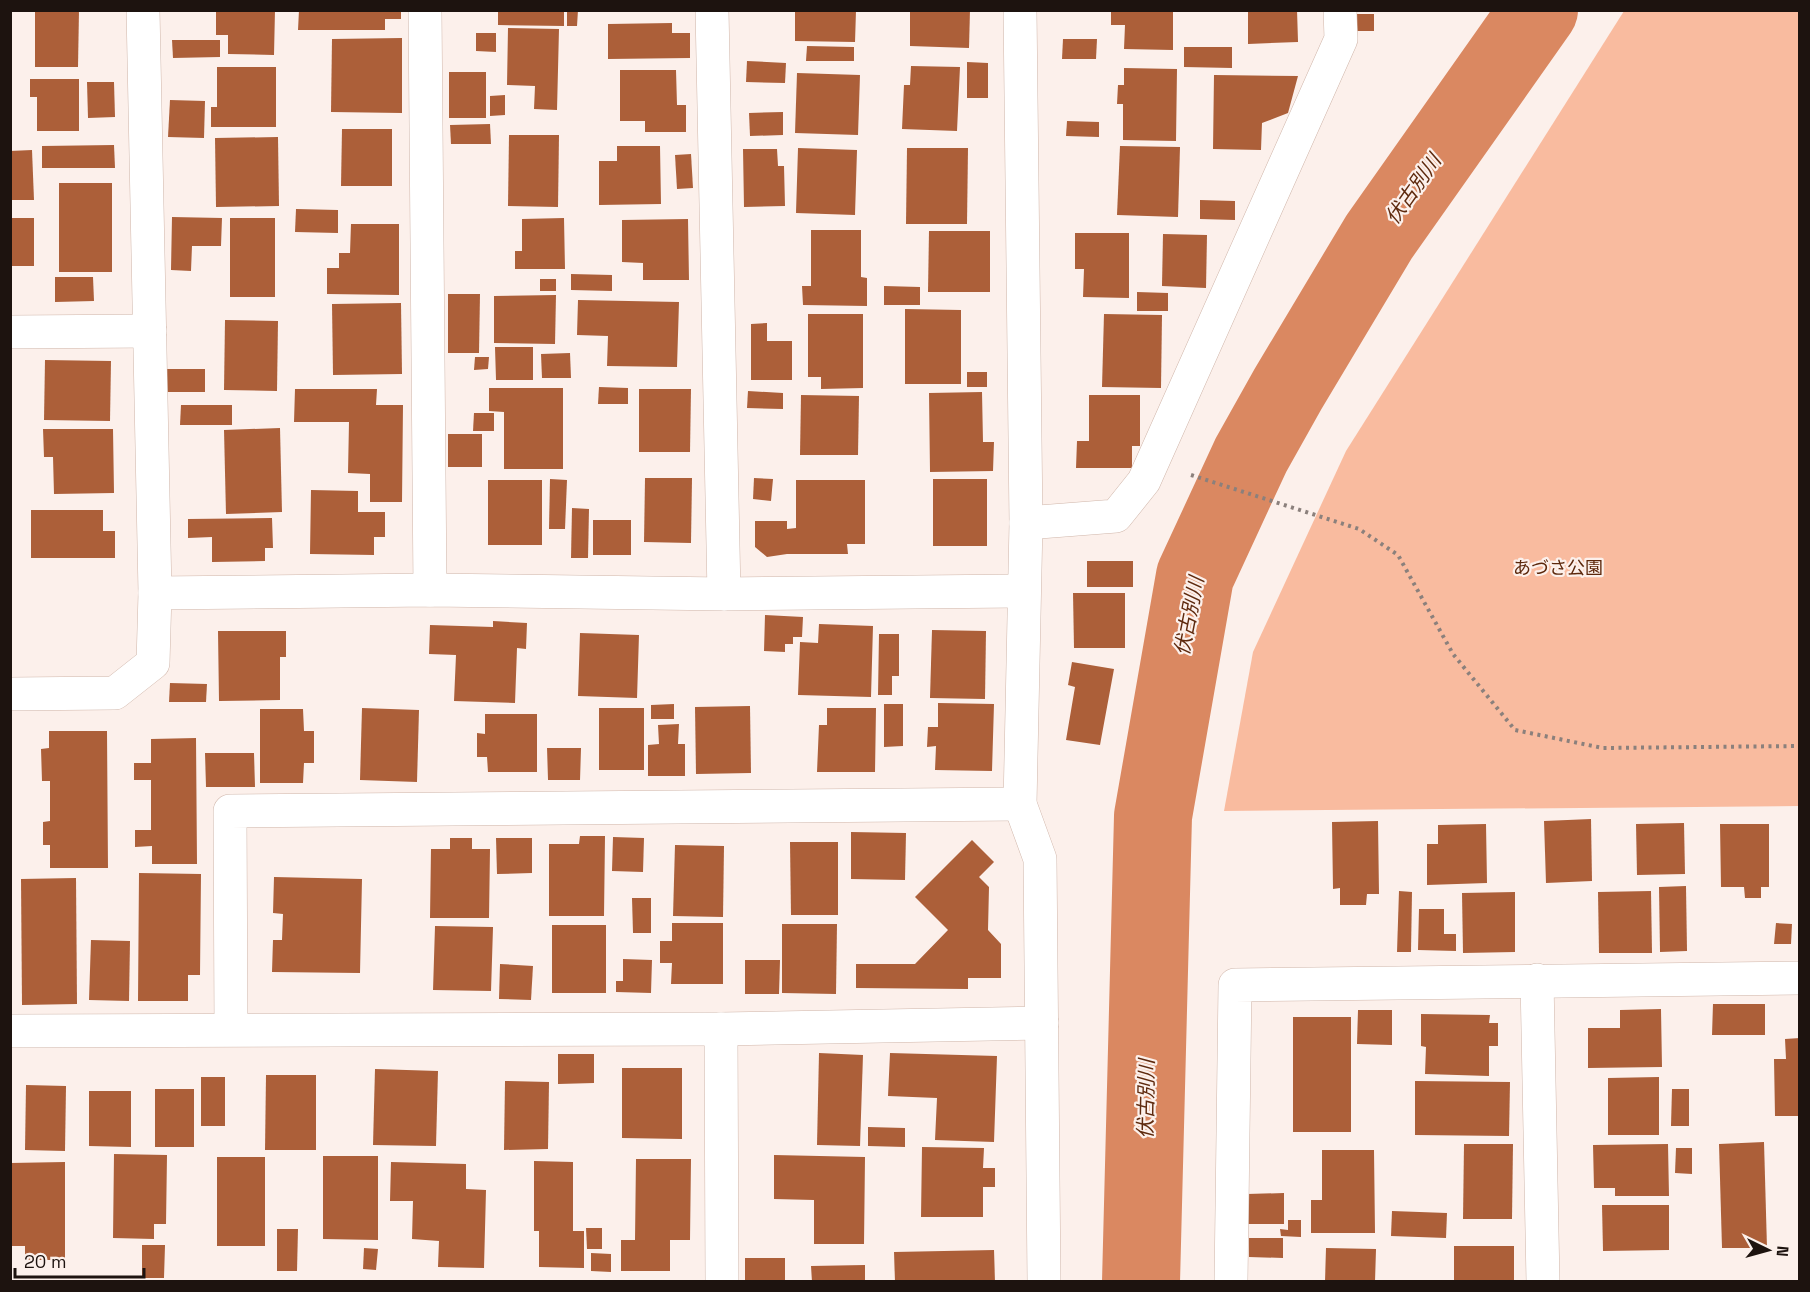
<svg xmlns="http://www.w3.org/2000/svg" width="1810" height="1292" viewBox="0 0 1810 1292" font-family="'Space Grotesk','Noto Sans JP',sans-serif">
	<rect width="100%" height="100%" fill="#fcf0eb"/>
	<path fill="#f9bb9f" d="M1624 11H1799V806L1224 811 1253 652 1346 451Z"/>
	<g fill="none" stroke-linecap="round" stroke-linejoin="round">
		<path stroke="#da8861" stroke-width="78" d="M1141 1282 1153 816 1195 576 1251 455 1288 389 1379 237 1539 10"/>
	</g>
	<g fill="#ac5f39">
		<path d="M35 10H79L78 67H35Z"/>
		<path d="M216 10H275L274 55 228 54V35H216Z"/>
		<path d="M299 10H401V19H385V30H298Z"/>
		<path d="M498 10H564V26L498 25Z"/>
		<path d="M567 10H578L577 26H567Z"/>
		<path d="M795 10H856L855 42 795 41Z"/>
		<path d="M910 10H970L969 48 910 46Z"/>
		<path d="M1111 10H1173V50L1124 49 1125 25H1111Z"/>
		<path d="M1248 10H1297L1298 42 1248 44Z"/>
		<rect x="1352" y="14" width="22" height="17"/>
		<path d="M672 23V33H690V58L608 59V24Z"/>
		<path d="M508 28 559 29 557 110 534 109 535 86 507 85Z"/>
		<path d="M476 33H496V52L476 51Z"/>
		<path d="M402 38V113L331 112 332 39Z"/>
		<path d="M1063 39H1097L1096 59H1062Z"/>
		<path d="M172 40H220V57L173 58Z"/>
		<path d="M807 46 854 47V61H806Z"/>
		<path d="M1184 47H1232V68L1184 67Z"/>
		<path d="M747 61 786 63 785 83 746 82Z"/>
		<path d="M967 62 988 63V98H967Z"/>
		<path d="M911 66 960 67 957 131 902 129 904 85H910Z"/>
		<path d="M217 67H276V127H211V107H217Z"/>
		<path d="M1124 68 1177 69 1176 141 1123 140V104H1117L1118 85H1124Z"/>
		<path d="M620 70H676L677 105H686V132H645V121H620Z"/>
		<rect x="449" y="72" width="37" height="46"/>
		<path d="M797 73 860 75 858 135 795 133Z"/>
		<path d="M1214 75 1298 76 1288 113 1262 123 1261 150 1213 149Z"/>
		<path d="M30 79H79V131H37V97H30Z"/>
		<path d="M87 82H114L115 117 88 118Z"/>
		<path d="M505 95V115L490 116V96Z"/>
		<path d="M170 100 205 101 204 138 168 137Z"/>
		<path d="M783 112V135L750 136 749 113Z"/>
		<path d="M1067 121 1099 122V137L1066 136Z"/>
		<path d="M490 124 491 144H451L450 125Z"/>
		<path d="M342 129H392V186H341Z"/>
		<path d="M509 135H559L558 207 508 206Z"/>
		<path d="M278 137 279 206 216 207 215 138Z"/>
		<path d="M114 145 115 168H42V146Z"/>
		<path d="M617 146H660L661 204 599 205V161H617Z"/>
		<path d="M1120 146 1180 147 1178 217 1117 215Z"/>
		<path d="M798 148 857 150 855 215 796 213Z"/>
		<path d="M907 148H968L967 224H906Z"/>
		<path d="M743 149H777L778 166H784L785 206 744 207Z"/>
		<path d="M32 150 34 200H10V151Z"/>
		<path d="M691 154 693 188 677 189 675 155Z"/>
		<rect x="59" y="183" width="53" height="89"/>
		<path d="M1200 200 1235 201V220L1200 219Z"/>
		<path d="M296 209 338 210V233L295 232Z"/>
		<path d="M172 217 222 218 221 246H192L191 271 171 270Z"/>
		<rect x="10" y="218" width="24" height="48"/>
		<rect x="230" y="218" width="45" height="79"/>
		<path d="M564 218 565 269H515V251H522V219Z"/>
		<path d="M688 219 689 280H643V263L622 262V220Z"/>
		<path d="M351 224H399V295L327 294V268H339V253H350Z"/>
		<path d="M811 230H861V277L867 278V306L803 305 802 286H811Z"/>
		<path d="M929 231H990V292H928Z"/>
		<path d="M1075 233H1129V298L1083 297 1084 269H1075Z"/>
		<path d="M1163 234 1207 235 1206 288 1162 286Z"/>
		<path d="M571 274 612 275V291L571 290Z"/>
		<path d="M55 277H93L94 301 55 302Z"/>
		<rect x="540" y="279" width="16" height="12"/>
		<path d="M884 286 920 287V305H884Z"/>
		<path d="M1137 292 1168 293V311H1137Z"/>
		<path d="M448 294H480L479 353H448Z"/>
		<path d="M556 295 555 344 494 343V296Z"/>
		<path d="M578 300 679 302 677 367 607 366 608 336 577 335Z"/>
		<path d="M401 303 402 374 333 375 332 304Z"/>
		<path d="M905 309 961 310V384H905Z"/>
		<path d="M808 314H863V388L821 389V377H808Z"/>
		<path d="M1104 314 1162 315 1161 388 1102 387Z"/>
		<path d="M225 320 278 321 277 391 224 390Z"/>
		<path d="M767 323V341H792V380H751V324Z"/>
		<path d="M495 347H533V380H496Z"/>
		<path d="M570 353 571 378H542L541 354Z"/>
		<path d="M475 357H489L488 369 474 370Z"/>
		<path d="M45 360 111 361 110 421 44 420Z"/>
		<rect x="166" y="369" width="39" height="23"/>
		<rect x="967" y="372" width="20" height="15"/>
		<path d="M599 387 628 388V404H598Z"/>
		<path d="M489 388H563V469H504V412L489 411Z"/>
		<path d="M295 389H377L376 405H403L402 502H370V474L348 473 349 422H294Z"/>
		<path d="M639 389H691L690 452H639Z"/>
		<path d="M748 391 783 393V409L747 408Z"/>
		<path d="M982 392 983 442H994L993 471 930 472 929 393Z"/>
		<path d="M801 395 859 396 858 455H800Z"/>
		<path d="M1089 395H1140V446H1132V468H1076L1077 441H1089Z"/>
		<path d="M181 405H232V425H180Z"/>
		<path d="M474 413H494V431H473Z"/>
		<path d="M280 428 282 512 226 514 224 430Z"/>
		<path d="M43 429H113L114 493 54 494 53 457H44Z"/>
		<rect x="448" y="434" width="34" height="33"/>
		<path d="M645 478H692L691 543 644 542Z"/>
		<path d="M754 478 773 479 771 501 753 499Z"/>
		<path d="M550 479 567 480 565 529H549Z"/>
		<rect x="933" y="479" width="54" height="67"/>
		<rect x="488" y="480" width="54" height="65"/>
		<path d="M796 480H865V544H847L848 554H787L767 557 755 547V521H787V529L796 528Z"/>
		<path d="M311 490 358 491V512H385V537H374V555L310 554Z"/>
		<path d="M572 508 589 509 588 558H571Z"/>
		<path d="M31 510H103V531H115V558H31Z"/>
		<path d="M272 518 273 548H265V561L212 562V537L188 538V519Z"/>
		<rect x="593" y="520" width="38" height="35"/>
		<rect x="1087" y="561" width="46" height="26"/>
		<path d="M1073 593H1125V648H1074Z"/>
		<path d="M765 615 803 617 802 637H793V644H785V652L764 651Z"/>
		<path d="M493 621 527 623 526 649 517 648 515 703 454 701 456 655 429 654 430 625 493 627Z"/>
		<path d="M819 624 873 626 871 697 798 695 800 642 818 643Z"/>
		<path d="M932 630 986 631 985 699 930 698Z"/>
		<path d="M218 631H286V657H280V700L219 701Z"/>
		<path d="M580 633 639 635 637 698 578 696Z"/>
		<path d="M879 634H899V676H892V695H878Z"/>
		<path d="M1072 662 1114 669 1100 745 1066 740 1075 687 1068 685Z"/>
		<path d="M170 683 207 684 206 702H169Z"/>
		<path d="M938 703 994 704 992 771 935 770 936 746 927 747 928 727H938Z"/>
		<path d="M674 704V719H651V705Z"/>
		<path d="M884 704H903V746L884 747Z"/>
		<path d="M750 706 751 773 696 774 695 707Z"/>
		<path d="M362 708 419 710 417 782 360 780Z"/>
		<rect x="599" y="708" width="45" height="62"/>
		<path d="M827 708H876L875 772H817L819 725H827Z"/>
		<path d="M260 709H303L304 731H314V763H304L303 783H260Z"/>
		<path d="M485 714H537V772H488L487 757H477V733L485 734Z"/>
		<path d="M679 724 678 744H685V776H648V745L659 744 658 725Z"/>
		<path d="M49 731H107L108 868H50V845H43V822L50 821V781H42L41 749 49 748Z"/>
		<path d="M196 738 197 864H152V846L135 847V830H151V780H134V763H151V739Z"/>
		<path d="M547 748H581L580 780H548Z"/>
		<path d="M205 753H254L255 787H206Z"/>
		<path d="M1591 819 1592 881 1546 883 1544 821Z"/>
		<path d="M1378 821 1379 894H1367L1366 905H1340V888L1333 889 1332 822Z"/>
		<path d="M1684 823 1685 874 1637 875 1636 824Z"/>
		<path d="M1486 824 1487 883 1427 885V844H1438V825Z"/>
		<path d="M1720 824H1769V887H1761V898H1745L1744 887H1721Z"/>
		<path d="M851 832 906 833 905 880 851 879Z"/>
		<path d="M580 836H605L604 916H549V844H579Z"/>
		<path d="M613 837 644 838 643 872 612 871Z"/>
		<path d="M450 838H472V849H490L489 918H430L431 849H450Z"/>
		<path d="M496 838H532V873L497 874Z"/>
		<path d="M972 840 994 862 979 877 989 887 988 930 1001 944V978H968V989L856 988V964H915L948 930 915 897Z"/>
		<path d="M790 842H838V915H791Z"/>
		<path d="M675 845 724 846 723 917 673 916Z"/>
		<path d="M139 873 201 874 200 975H188V1001H138Z"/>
		<path d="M274 877 362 879 360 973 272 972 273 940H282L283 914 273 913Z"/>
		<path d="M76 878 77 1004 22 1005 21 879Z"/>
		<path d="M1686 886 1687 951 1660 952 1659 887Z"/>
		<path d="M1399 891 1412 892 1411 952H1397Z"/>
		<path d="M1651 891 1652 953H1599L1598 892Z"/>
		<path d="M1515 892V952L1463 953 1462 893Z"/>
		<path d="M632 898H651V933H633Z"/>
		<path d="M1419 909H1444V934H1456V951L1418 950Z"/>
		<path d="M672 923H723V984H671L672 963H660V941H672Z"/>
		<path d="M1776 923 1792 924 1791 944H1774Z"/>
		<path d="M782 924H837L836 994 782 993Z"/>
		<rect x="552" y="925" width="54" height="68"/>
		<path d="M435 926 493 927 491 991 433 990Z"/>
		<path d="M91 940 130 941 129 1001 89 1000Z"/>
		<path d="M623 959 652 960 651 993 616 992V981H623Z"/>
		<path d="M745 960H780L779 994H745Z"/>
		<path d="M500 964 533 966 531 1000 499 999Z"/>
		<path d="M1713 1004H1765V1035H1712Z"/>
		<path d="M1661 1009 1662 1067 1588 1068V1028H1620V1010Z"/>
		<path d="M1358 1010H1392V1045L1357 1044Z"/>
		<path d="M1421 1014 1490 1015 1489 1023H1498V1046H1489V1076L1425 1074 1426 1047 1421 1046Z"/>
		<rect x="1293" y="1017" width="58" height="115"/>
		<path d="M1800 1038V1116H1775L1774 1059H1786L1785 1039Z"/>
		<path d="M819 1053 863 1055 860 1146 817 1145Z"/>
		<path d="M890 1053 997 1056 994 1142 935 1140 937 1098 888 1096Z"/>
		<path d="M558 1054H594V1083L558 1084Z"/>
		<path d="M622 1068H682V1139L622 1138Z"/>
		<path d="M375 1069 438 1071 436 1146 373 1145Z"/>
		<path d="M266 1075H316V1150H265Z"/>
		<rect x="201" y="1077" width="24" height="49"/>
		<path d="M1659 1077V1135H1608V1078Z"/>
		<path d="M505 1081 549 1082 548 1149 504 1150Z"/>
		<path d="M1415 1081 1510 1082 1509 1136 1415 1135Z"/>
		<path d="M26 1085 66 1086 65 1151 25 1150Z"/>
		<rect x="155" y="1089" width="39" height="58"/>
		<path d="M1672 1089H1689V1126H1671Z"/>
		<path d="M89 1091H131V1147L89 1146Z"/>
		<path d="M868 1127 905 1128V1147L868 1146Z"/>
		<path d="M1764 1142 1767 1248H1722L1719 1144Z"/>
		<path d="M1464 1144H1513L1512 1219H1463Z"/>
		<path d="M1668 1144 1669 1196H1615V1188H1594L1593 1145Z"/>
		<path d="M922 1147 984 1148 983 1168H995V1187H983V1217H921Z"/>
		<path d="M1676 1148H1692V1174L1675 1173Z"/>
		<path d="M1322 1150H1374L1375 1233H1311V1200H1322Z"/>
		<path d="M114 1154 167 1155 166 1224H154V1239L113 1238Z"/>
		<path d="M774 1155 865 1157 864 1244H814V1200L774 1199Z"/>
		<path d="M323 1156H378V1240L323 1239Z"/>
		<rect x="217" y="1157" width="48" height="89"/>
		<path d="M636 1159H691L690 1240H670V1271H621V1240H635Z"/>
		<path d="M534 1161 573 1162V1231H584V1268L539 1267V1231H534Z"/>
		<path d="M65 1162V1260H25V1246H10V1163Z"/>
		<path d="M391 1162 466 1164V1189L486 1190 484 1268 438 1267 439 1241 412 1239 413 1201H390Z"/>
		<path d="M1284 1193V1224H1248L1247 1194Z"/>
		<path d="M1602 1205H1669V1250L1603 1251Z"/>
		<path d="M1392 1211 1447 1213 1446 1238 1391 1236Z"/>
		<path d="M1288 1220H1301V1237L1281 1236 1280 1229 1288 1230Z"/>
		<path d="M586 1228H602V1249H587Z"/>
		<path d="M277 1229H298L297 1271H277Z"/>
		<path d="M1249 1238H1283V1258L1249 1257Z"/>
		<path d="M142 1245H165L164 1278H142Z"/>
		<rect x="1454" y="1246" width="60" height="36"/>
		<path d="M364 1248 378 1249 376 1270 363 1269Z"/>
		<path d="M1326 1248 1376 1249 1375 1282H1325Z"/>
		<path d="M994 1250 995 1282H895L894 1252Z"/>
		<path d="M591 1253 611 1254V1272L591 1271Z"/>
		<rect x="745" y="1258" width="40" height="23"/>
		<path d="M865 1265V1282H812L811 1266Z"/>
	</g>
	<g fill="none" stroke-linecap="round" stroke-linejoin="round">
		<g stroke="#d0b6aa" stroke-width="34">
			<g id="minor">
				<path d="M425 10 430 590"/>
				<path d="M712 10 724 594"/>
				<path d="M1020 10 1026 523 1020 804 1040 859 1044 1282"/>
				<path d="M10 332 150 331"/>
				<path d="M1026 523 1116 516 1144 481 1341 39 1340 10"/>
				<path d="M155 593 430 590 724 594 1023 591"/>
				<path d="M10 694 115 693 153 663 155 593 143 10"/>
				<path d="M1537 980 1543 1282"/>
				<path d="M231 1029 230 811 1020 804"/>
				<path d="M721 1029 722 1282"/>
				<path d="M10 1031 721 1029 1042 1023"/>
				<path d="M1231 1282 1235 985 1800 978"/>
			</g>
		</g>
		<path stroke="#8b807c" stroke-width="4" stroke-dasharray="3 4.5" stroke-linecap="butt" d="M1191 475 1359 529 1398 555 1453 654 1515 730 1603 748 1800 746"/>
		<use href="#minor" stroke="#fff" stroke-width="33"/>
	</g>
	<g text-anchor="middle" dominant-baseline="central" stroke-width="4.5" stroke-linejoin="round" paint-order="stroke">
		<g font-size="18" fill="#5c270b" stroke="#fcf0eb">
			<text x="1558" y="567">あづさ公園</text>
		</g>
		<g font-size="20" font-style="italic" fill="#5f2a0e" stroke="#fcf0eb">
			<text transform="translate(1413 189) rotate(-55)">伏古別川</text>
			<text transform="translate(1189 616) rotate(-79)">伏古別川</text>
			<text transform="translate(1146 1099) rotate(-89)">伏古別川</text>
		</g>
	</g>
	<rect width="1810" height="1292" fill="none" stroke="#1d130f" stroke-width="24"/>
	<g transform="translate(1768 1250) rotate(95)" stroke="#fcf0eb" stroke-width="4.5" paint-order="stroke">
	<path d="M0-4.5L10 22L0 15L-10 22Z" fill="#1d130f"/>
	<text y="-9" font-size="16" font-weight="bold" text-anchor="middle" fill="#1d130f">N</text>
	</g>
	<path d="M15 1268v9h129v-9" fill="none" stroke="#1d130f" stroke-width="3"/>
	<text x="24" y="1268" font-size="18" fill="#1d130f" stroke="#fcf0eb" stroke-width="4.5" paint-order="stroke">20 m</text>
</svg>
